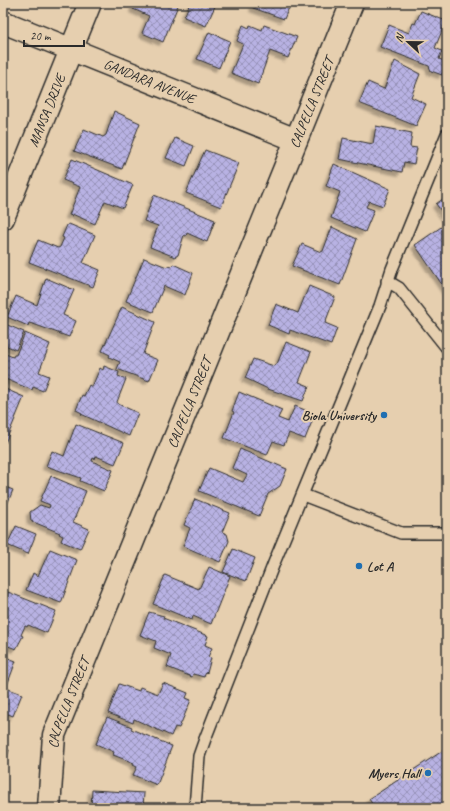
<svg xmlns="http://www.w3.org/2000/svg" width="450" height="811" viewBox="0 0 450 811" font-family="Caveat,sans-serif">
	<defs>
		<pattern id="building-cross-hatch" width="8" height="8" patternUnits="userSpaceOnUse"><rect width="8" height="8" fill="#b8b2e3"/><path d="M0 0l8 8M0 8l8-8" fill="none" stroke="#9691b8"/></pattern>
		<filter id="shadow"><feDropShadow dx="-3.5" dy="3.5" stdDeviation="1" flood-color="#0004"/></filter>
	</defs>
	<rect width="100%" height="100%" fill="#e6cfaf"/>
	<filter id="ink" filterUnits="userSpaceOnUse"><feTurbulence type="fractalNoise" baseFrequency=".025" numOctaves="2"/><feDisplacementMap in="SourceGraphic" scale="8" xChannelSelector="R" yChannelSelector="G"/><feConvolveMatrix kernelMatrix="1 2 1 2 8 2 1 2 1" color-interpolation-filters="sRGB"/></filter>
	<g filter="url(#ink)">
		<g fill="url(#building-cross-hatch)" stroke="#2b2b2b" filter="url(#shadow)">
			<path d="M135 3H179L163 42 142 33 149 16 133 9Z"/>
			<path d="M190 3 216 4 206 26 184 17Z"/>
			<path d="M255 3H291L284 19 253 8Z"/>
			<path d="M421 11 446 21 435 48 442 51 439 59 447 62 442 75 431 71 429 66 380 47 389 25 409 33 413 23 415 24Z"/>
			<path d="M243 25 249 28 250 25 262 30 264 25 297 37 288 58 270 51 258 84 231 73 243 44 237 41Z"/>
			<path d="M209 32 230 41 219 68 197 59Z"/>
			<path d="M395 61 420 74 411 97 426 104 416 126 359 103 368 82 384 89Z"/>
			<path d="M114 111 140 123 122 169 74 151 84 129 103 137 106 135Z"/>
			<path d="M376 126 412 133 410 147 417 148 414 164 404 162 402 172 339 159 343 138 373 144Z"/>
			<path d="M175 138 194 146 186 166 166 158Z"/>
			<path d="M205 150 239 163 221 207 186 193Z"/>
			<path d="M72 159 133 185 123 208 105 201 95 224 72 214V216L69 215 80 187 63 180Z"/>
			<path d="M334 164 390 189 383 206 369 201 366 207 374 210 365 232 331 218 340 192 326 186Z"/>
			<path d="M154 195 215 220 207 242 187 233 186 236 184 235 178 255 175 257 150 247 158 226 144 221Z"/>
			<path d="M447 196V219L436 204Z"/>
			<path d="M447 223V292L415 245Z"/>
			<path d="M69 224 95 235 83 263 100 270 93 287 29 262 38 240 58 248 60 247 64 238 62 237 67 225Z"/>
			<path d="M332 227 357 239 340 285 292 266 302 244 321 252 323 251Z"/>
			<path d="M144 258 167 267V266L171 267 173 264 193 273 185 295 164 286 153 312 126 301Z"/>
			<path d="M46 278 74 290 63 315 76 321 69 337 33 324 29 323 28 326 7 317 16 296 37 305Z"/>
			<path d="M309 286 335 297 325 323 337 328 331 345 290 330 289 334 268 325 276 304 298 313Z"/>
			<path d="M122 307 155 322 143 354 158 360 149 381 117 369 120 362 109 357 110 355 102 351Z"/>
			<path d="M3 323 24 332 16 350 3 344Z"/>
			<path d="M25 333 50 344 39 372 49 376 43 391 33 387 32 390 3 378V353L13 357 14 355H16Z"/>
			<path d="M286 342 311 352 299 382 309 386 303 401 268 389 245 378 253 359 274 366 277 364Z"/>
			<path d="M104 366 119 372 118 376 126 379 117 402 118 404 138 413 129 436 81 414 82 413 76 410 82 395 84 396 89 385 92 387 100 368 103 370Z"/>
			<path d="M3 388 24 397 5 443H3Z"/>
			<path d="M239 392 282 410 278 418 288 422 295 406 315 414 305 439 289 433 284 445 273 441 267 455 224 438 234 412 232 411Z"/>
			<path d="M76 424 124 443 115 464 96 456 95 459 93 458 92 461 113 470 104 491 80 481 81 478 46 466 52 451 64 456Z"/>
			<path d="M240 449 287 469 280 486 268 494 259 516 199 491 209 468 243 482 247 475 232 468Z"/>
			<path d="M51 476 86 491 73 522 89 529 80 549 61 541 63 536 59 534 60 533 31 521 30 512 40 505 49 508 50 505 40 501Z"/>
			<path d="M3 486 13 490 6 507 3 506Z"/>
			<path d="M195 499 230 513 222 532 227 534 229 541 220 562 183 546 190 528 184 525Z"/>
			<path d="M16 526 36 534 28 554 7 545Z"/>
			<path d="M50 549 77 560 61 603 26 590 33 573 38 576Z"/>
			<path d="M233 549 255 558 246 581 223 572Z"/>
			<path d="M209 567 230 576 211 624 193 616 192 620 153 604 165 575 199 589Z"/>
			<path d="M8 592 56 611 47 633 28 625 27 627 25 626 21 635 23 636 16 649 3 644V603Z"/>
			<path d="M149 612 164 616 163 618 208 636 205 645 212 648 208 657 211 658 207 673 206 672 204 677 193 674 192 677 167 667 171 655 154 648 156 641 140 635Z"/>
			<path d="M3 656 16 661 6 688 22 694 13 716 3 712Z"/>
			<path d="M163 683 188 693 186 698 191 700 179 728 175 727 171 736 134 719 133 723 108 713 119 684 139 691 140 687 158 694Z"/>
			<path d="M107 717 132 727 131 729 172 746 157 785 133 775 137 767 133 765 134 763 113 755 114 752 96 744Z"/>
			<path d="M3 748 9 750 3 772Z"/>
			<path d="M447 748V808H375L369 799Z"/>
			<path d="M92 790 144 793 143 808H91Z"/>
		</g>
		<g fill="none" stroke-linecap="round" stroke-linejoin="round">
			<g stroke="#2b2b2b" stroke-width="14">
				<g id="lane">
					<path d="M387 281 399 288 447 348"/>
					<path d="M303 495 401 533H447"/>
					<path d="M195 808 199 756 205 739 274 563 380 306 392 269 447 134"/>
				</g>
			</g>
			<g stroke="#2b2b2b" stroke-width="25">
				<g id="street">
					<path id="s1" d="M3 22 296 140"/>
					<path id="s2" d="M3 218 90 3"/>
					<path id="s3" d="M49 808 54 735 352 3"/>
				</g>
			</g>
			<use href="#lane" stroke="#e6cfaf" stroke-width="11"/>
			<use href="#street" stroke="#e6cfaf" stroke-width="22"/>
		</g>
	</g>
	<g fill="#1f6fb2" stroke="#e6cfaf" stroke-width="1.5">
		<circle cx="384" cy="415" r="4"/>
		<circle cx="359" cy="566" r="4"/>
		<circle cx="428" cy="773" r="4"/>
	</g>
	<g text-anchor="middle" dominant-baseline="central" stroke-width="4" stroke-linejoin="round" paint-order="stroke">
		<g font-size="14" fill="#2b2b2b" stroke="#e6cfaf">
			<text stroke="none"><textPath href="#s1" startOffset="158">GANDARA AVENUE</textPath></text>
			<text stroke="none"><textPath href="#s3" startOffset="756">CALPELLA STREET</textPath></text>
			<text stroke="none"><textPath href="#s2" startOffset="116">MANSA DRIVE</textPath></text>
			<text stroke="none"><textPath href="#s3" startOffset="432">CALPELLA STREET</textPath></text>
			<text stroke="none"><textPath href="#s3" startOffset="108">CALPELLA STREET</textPath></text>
		</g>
		<g font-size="14" font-weight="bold" fill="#2b2b2b" stroke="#e6cfaf" text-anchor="end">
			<text x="376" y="415">Biola University</text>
			<text x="367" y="566" text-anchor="start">Lot A</text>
			<text x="420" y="773">Myers Hall</text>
		</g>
	</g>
	<rect width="450" height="811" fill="none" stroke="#e6cfaf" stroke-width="16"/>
	<rect x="8" y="8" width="434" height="795" fill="none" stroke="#2b2b2b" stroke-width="1.5" filter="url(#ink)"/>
	<g transform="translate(408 42) rotate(292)" stroke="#e6cfaf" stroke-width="3" paint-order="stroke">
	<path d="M0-3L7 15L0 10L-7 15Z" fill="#2b2b2b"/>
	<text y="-6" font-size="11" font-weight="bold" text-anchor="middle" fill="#2b2b2b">N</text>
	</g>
	<path d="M24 40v6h60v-6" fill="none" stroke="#2b2b2b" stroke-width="2"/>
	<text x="30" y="40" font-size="12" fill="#2b2b2b" stroke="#e6cfaf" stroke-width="3" paint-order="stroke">20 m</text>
</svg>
